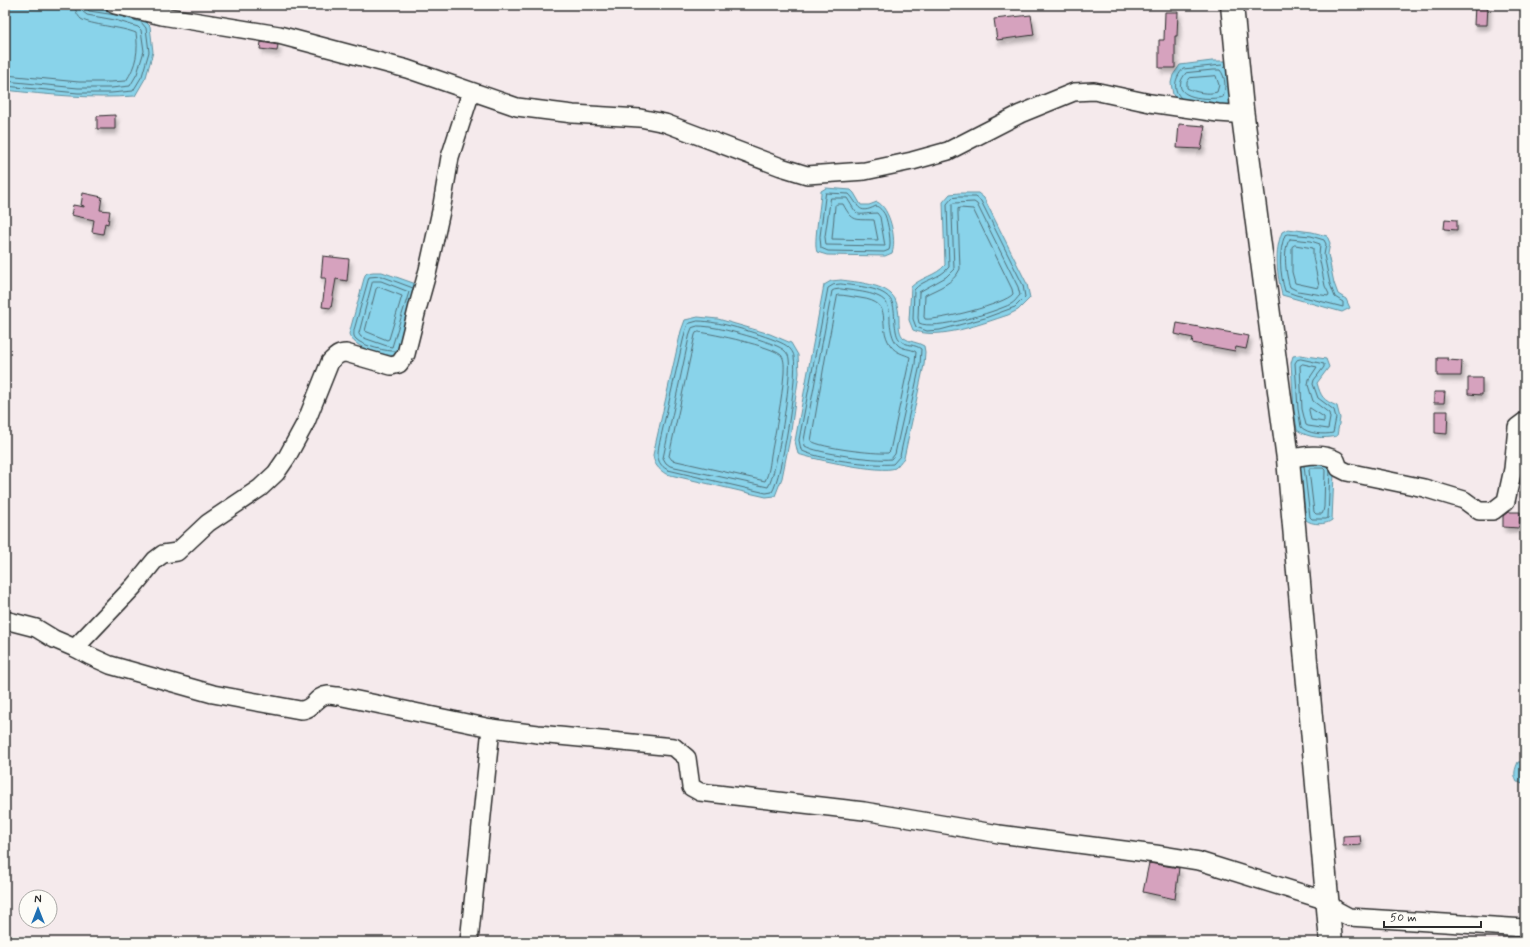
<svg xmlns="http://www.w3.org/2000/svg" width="1530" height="947" viewBox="0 0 1530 947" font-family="Mynerve,sans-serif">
	<defs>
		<filter id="shadow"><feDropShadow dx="2.5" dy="4.5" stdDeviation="2" flood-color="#0004"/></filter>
	</defs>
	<rect width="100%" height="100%" fill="#f5eaec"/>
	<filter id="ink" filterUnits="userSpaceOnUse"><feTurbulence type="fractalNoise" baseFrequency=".025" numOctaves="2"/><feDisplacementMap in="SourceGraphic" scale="8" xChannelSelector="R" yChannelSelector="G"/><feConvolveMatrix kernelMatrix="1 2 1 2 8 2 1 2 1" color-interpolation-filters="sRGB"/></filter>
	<g filter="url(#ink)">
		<g fill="#89d3ea" stroke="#63909e">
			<path d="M5 5H79L117 11 143 19 150 26 153 52 146 77 135 96C91 99 49 95 5 90Z"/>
			<path d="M1212 61H1225L1231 69 1232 104 1213 109 1180 102 1173 95 1171 83 1173 75 1180 65Z"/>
			<path d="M826 188 851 190 854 193 861 205H869L877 202C890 207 897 241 892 253L885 256 827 255 817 252C813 242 821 205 821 191Z"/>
			<path d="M959 193H978L984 198 1027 284 1030 298 1018 310 1008 315C983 323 938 341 913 330L909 320 911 287C921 277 936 276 945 265L943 202 950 194Z"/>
			<path d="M1288 229 1312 232 1327 236 1330 243 1328 254 1334 283 1338 294 1346 299 1350 308 1342 312 1282 295C1277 274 1274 252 1282 232Z"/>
			<path d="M373 272H382L416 284 409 325 396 356C383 355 354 349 349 334L365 275 367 273Z"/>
			<path d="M841 280C856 282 887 284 895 299 898 306 899 313 899 320 899 326 899 334 904 338 909 342 918 342 924 346L925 352 924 365 904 458C901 461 898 466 895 468 882 474 813 459 798 454L795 441 824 285 831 281Z"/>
			<path d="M698 317 718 319 770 334 791 343 798 355 799 373 790 438 782 478 775 496 766 497 666 474C658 469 654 464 653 455L681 331 685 320Z"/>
			<path d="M1300 355 1326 359 1329 367 1317 383C1321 397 1323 400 1337 406L1340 418 1337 436C1324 439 1308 438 1297 430L1294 410 1291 363 1293 356Z"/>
			<path d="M1299 463H1333L1334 474 1332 520C1326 525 1312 525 1306 520Z"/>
			<path d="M1518 762H1525V783L1517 782C1513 775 1515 769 1518 762Z"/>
		</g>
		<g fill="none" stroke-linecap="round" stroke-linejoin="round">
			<g stroke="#516e77" stroke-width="1">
				<path d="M1213 70H1220C1226 77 1226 89 1223 97 1207 101 1165 98 1186 73Z"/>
				<path d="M5 75 79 82H110L126 81C136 66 139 50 136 33 122 27 90 25 81 19 77 15 75 10 75 5"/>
				<path d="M1216 76 1219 85 1217 92C1208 95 1194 92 1187 88V82L1190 78Z"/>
				<path d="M5 81 78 88H111L130 86 137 74 144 51 141 30 138 27 115 20 87 15 82 11 81 5"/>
				<path d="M5 86 78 93H111L133 91 142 76 149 52 146 28 141 22 116 15 89 11 87 9 86 5"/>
				<path d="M1181 98C1172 89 1175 78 1183 69L1222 65 1226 69"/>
				<path d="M826 193 849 194C859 204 857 216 876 206 879 207 883 211 885 215 888 222 892 244 889 250L884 252 828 251 821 248 820 237Z"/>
				<path d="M959 197H976L981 201 1023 285 1025 297 1015 307 985 318 940 330 927 331 916 327 913 319 914 290C923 279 940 279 949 267L947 204 952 198Z"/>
				<path d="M831 198H847C860 219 854 214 877 213L880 217 885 246 826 245 825 237Z"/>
				<path d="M954 203 974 202 977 204 1018 287 1020 295C1017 298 1015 302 1011 304 995 312 934 331 919 323L918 318 919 292 946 277 954 269 952 214V205Z"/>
				<path d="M837 204H843C853 223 856 219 874 220L878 240 832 239 835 206Z"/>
				<path d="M960 208 973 209 1012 289 1013 294C1005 304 939 321 925 319L924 317 925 295C938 288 953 284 960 269L958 214V209Z"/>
				<path d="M1288 234 1311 236 1324 240 1326 244 1324 255 1330 284 1335 297 1343 302V307L1296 295 1285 291C1280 274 1278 252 1285 235Z"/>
				<path d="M1290 239 1311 241 1320 244 1319 256 1325 286 1329 294 1328 296 1298 291 1290 287C1286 276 1282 248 1290 239Z"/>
				<path d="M1295 245 1313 248V257L1319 286 1318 288 1295 283 1292 272V247Z"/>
				<path d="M373 281H381L409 292 392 347 387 346 361 337 359 334Z"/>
				<path d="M841 284C855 286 885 287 892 302 895 309 894 316 895 324 896 330 896 337 901 341 907 346 915 344 921 349L920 365 900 456 893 464C876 466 814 459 801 450L799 440 828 288 833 285Z"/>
				<path d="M379 287 402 296 389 339 387 340 365 331 376 289Z"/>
				<path d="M841 289C853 291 881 292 887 304 890 310 890 317 890 323 891 330 892 338 897 344 902 350 911 348 916 352L915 364 895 454 891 459C876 461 816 453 805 446L804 440 832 291 834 290Z"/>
				<path d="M838 295C845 295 853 297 860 298 897 303 875 324 891 346 896 353 904 354 910 357L890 451 888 453C873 454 822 448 811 441L826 354Z"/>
				<path d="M698 321C704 321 710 322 716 323 727 324 782 340 788 347 791 349 794 354 794 357 798 376 782 477 772 492L766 493 668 470C657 464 657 457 659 445L685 332 688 324Z"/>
				<path d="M698 326C704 326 710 327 716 328 728 330 778 343 785 351 787 353 789 356 789 359 792 376 777 474 768 487L670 466 666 463 663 458 690 333 692 328Z"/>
				<path d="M699 332C714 334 771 346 781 355 785 359 784 368 784 373 782 400 776 428 771 455 770 463 769 473 765 481L672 460 669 456 695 335 696 333Z"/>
				<path d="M396 351C388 352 362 346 356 339 353 336 354 334 354 330L369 277 381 276 413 288"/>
				<path d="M1301 359 1324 364V367L1314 380 1313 384 1318 398 1334 410 1336 418 1333 433C1324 435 1308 434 1301 427L1298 409 1295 363 1297 360Z"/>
				<path d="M1303 364 1317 367 1309 379 1308 385 1313 401 1329 413 1330 418 1328 429 1308 426 1306 425 1302 409 1300 366Z"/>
				<path d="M1310 408 1324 417V422L1311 420 1309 410Z"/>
				<path d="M1304 466 1310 517 1312 519H1326L1328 518 1330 470"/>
				<path d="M1311 468H1323L1325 470 1324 507 1323 512 1322 514H1316L1314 512 1309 470Z"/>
			</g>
		</g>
		<g fill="#d6a2be" stroke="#2b2b2b" filter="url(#shadow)">
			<path d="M1475 5H1488L1487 25H1474Z"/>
			<path d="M1165 12H1178L1177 36H1175V68H1159V40H1164Z"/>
			<path d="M1031 15 1034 35 997 40 994 19Z"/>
			<path d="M261 42 278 45 277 51 260 49Z"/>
			<path d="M115 115V129H97V116Z"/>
			<path d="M1179 124 1205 126 1201 149 1177 148Z"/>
			<path d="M83 193 102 197 100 210 110 211 108 224 105 223 103 234 92 232 94 220 71 215 73 205 84 207V206L81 205Z"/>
			<path d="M1445 219 1457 220V230L1444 229Z"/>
			<path d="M323 256 349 259 347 281 336 279 331 308 322 307 326 278H321Z"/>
			<path d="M1177 323 1249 336 1246 349 1236 347 1235 351 1192 343 1193 338 1175 334Z"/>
			<path d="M1437 358H1448V360L1462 361 1461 376H1437Z"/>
			<path d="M1468 378H1482V395L1468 394Z"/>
			<path d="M1434 392H1445L1444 403H1434Z"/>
			<path d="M1435 411H1448L1447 434 1435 433Z"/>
			<path d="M1508 512H1520L1519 528 1503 527V516Z"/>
			<path d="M1360 835 1361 845 1343 846V836Z"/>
			<path d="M1149 863 1179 868 1175 899 1143 892Z"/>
		</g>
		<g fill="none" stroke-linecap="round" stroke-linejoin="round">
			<g stroke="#2b2b2b" stroke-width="20">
				<g id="minor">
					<path d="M115 5 162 16 279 35 407 69 517 107 573 114 640 118 665 123 781 167 807 175 865 171 912 161 948 151 1020 114 1074 92 1094 91 1150 103 1218 113 1233 114 1242 109"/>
					<path d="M1288 459C1303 456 1322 452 1336 460L1339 468 1347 472 1424 488 1464 500 1479 511H1493L1506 501 1513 469 1517 427 1525 421"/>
					<path d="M5 620 36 628 54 639 75 648 90 656 110 665 213 694 300 710C314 710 315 696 328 695 332 695 335 696 338 696L491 728 538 734 674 747 687 758 691 787 700 792 864 811 999 834 1155 854 1199 861 1327 901 1336 910 1349 917 1525 928"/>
					<path d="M75 648 134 586 155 560 163 554 177 552 208 523 260 488 276 473 287 457 306 422 330 362C335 357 338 353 346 353L391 366 399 364 406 354 418 306 428 270 441 211 450 157 471 92"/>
					<path d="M469 942 491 728"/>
				</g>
			</g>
			<g stroke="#2b2b2b" stroke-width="25">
				<path id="major" d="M1232 5 1242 109 1288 459 1331 942"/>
			</g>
			<use href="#minor" stroke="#fdfcf7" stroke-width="17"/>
			<use href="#major" stroke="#fdfcf7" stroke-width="22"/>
		</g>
	</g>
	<rect width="1530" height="947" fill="none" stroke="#fdfcf7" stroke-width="20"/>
	<rect x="10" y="10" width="1510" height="927" fill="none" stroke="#2b2b2b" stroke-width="1.5" filter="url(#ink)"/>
	<g transform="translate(38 909)"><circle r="19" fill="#fdfcf7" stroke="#a9a8a5"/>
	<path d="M0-3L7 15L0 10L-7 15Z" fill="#1f6fb2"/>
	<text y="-6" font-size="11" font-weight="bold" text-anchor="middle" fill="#2b2b2b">N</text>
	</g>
	<path d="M1384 921v6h97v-6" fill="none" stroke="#2b2b2b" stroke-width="2"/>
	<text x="1390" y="921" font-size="12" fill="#2b2b2b" stroke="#fdfcf7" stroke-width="3" paint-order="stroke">50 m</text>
</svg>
